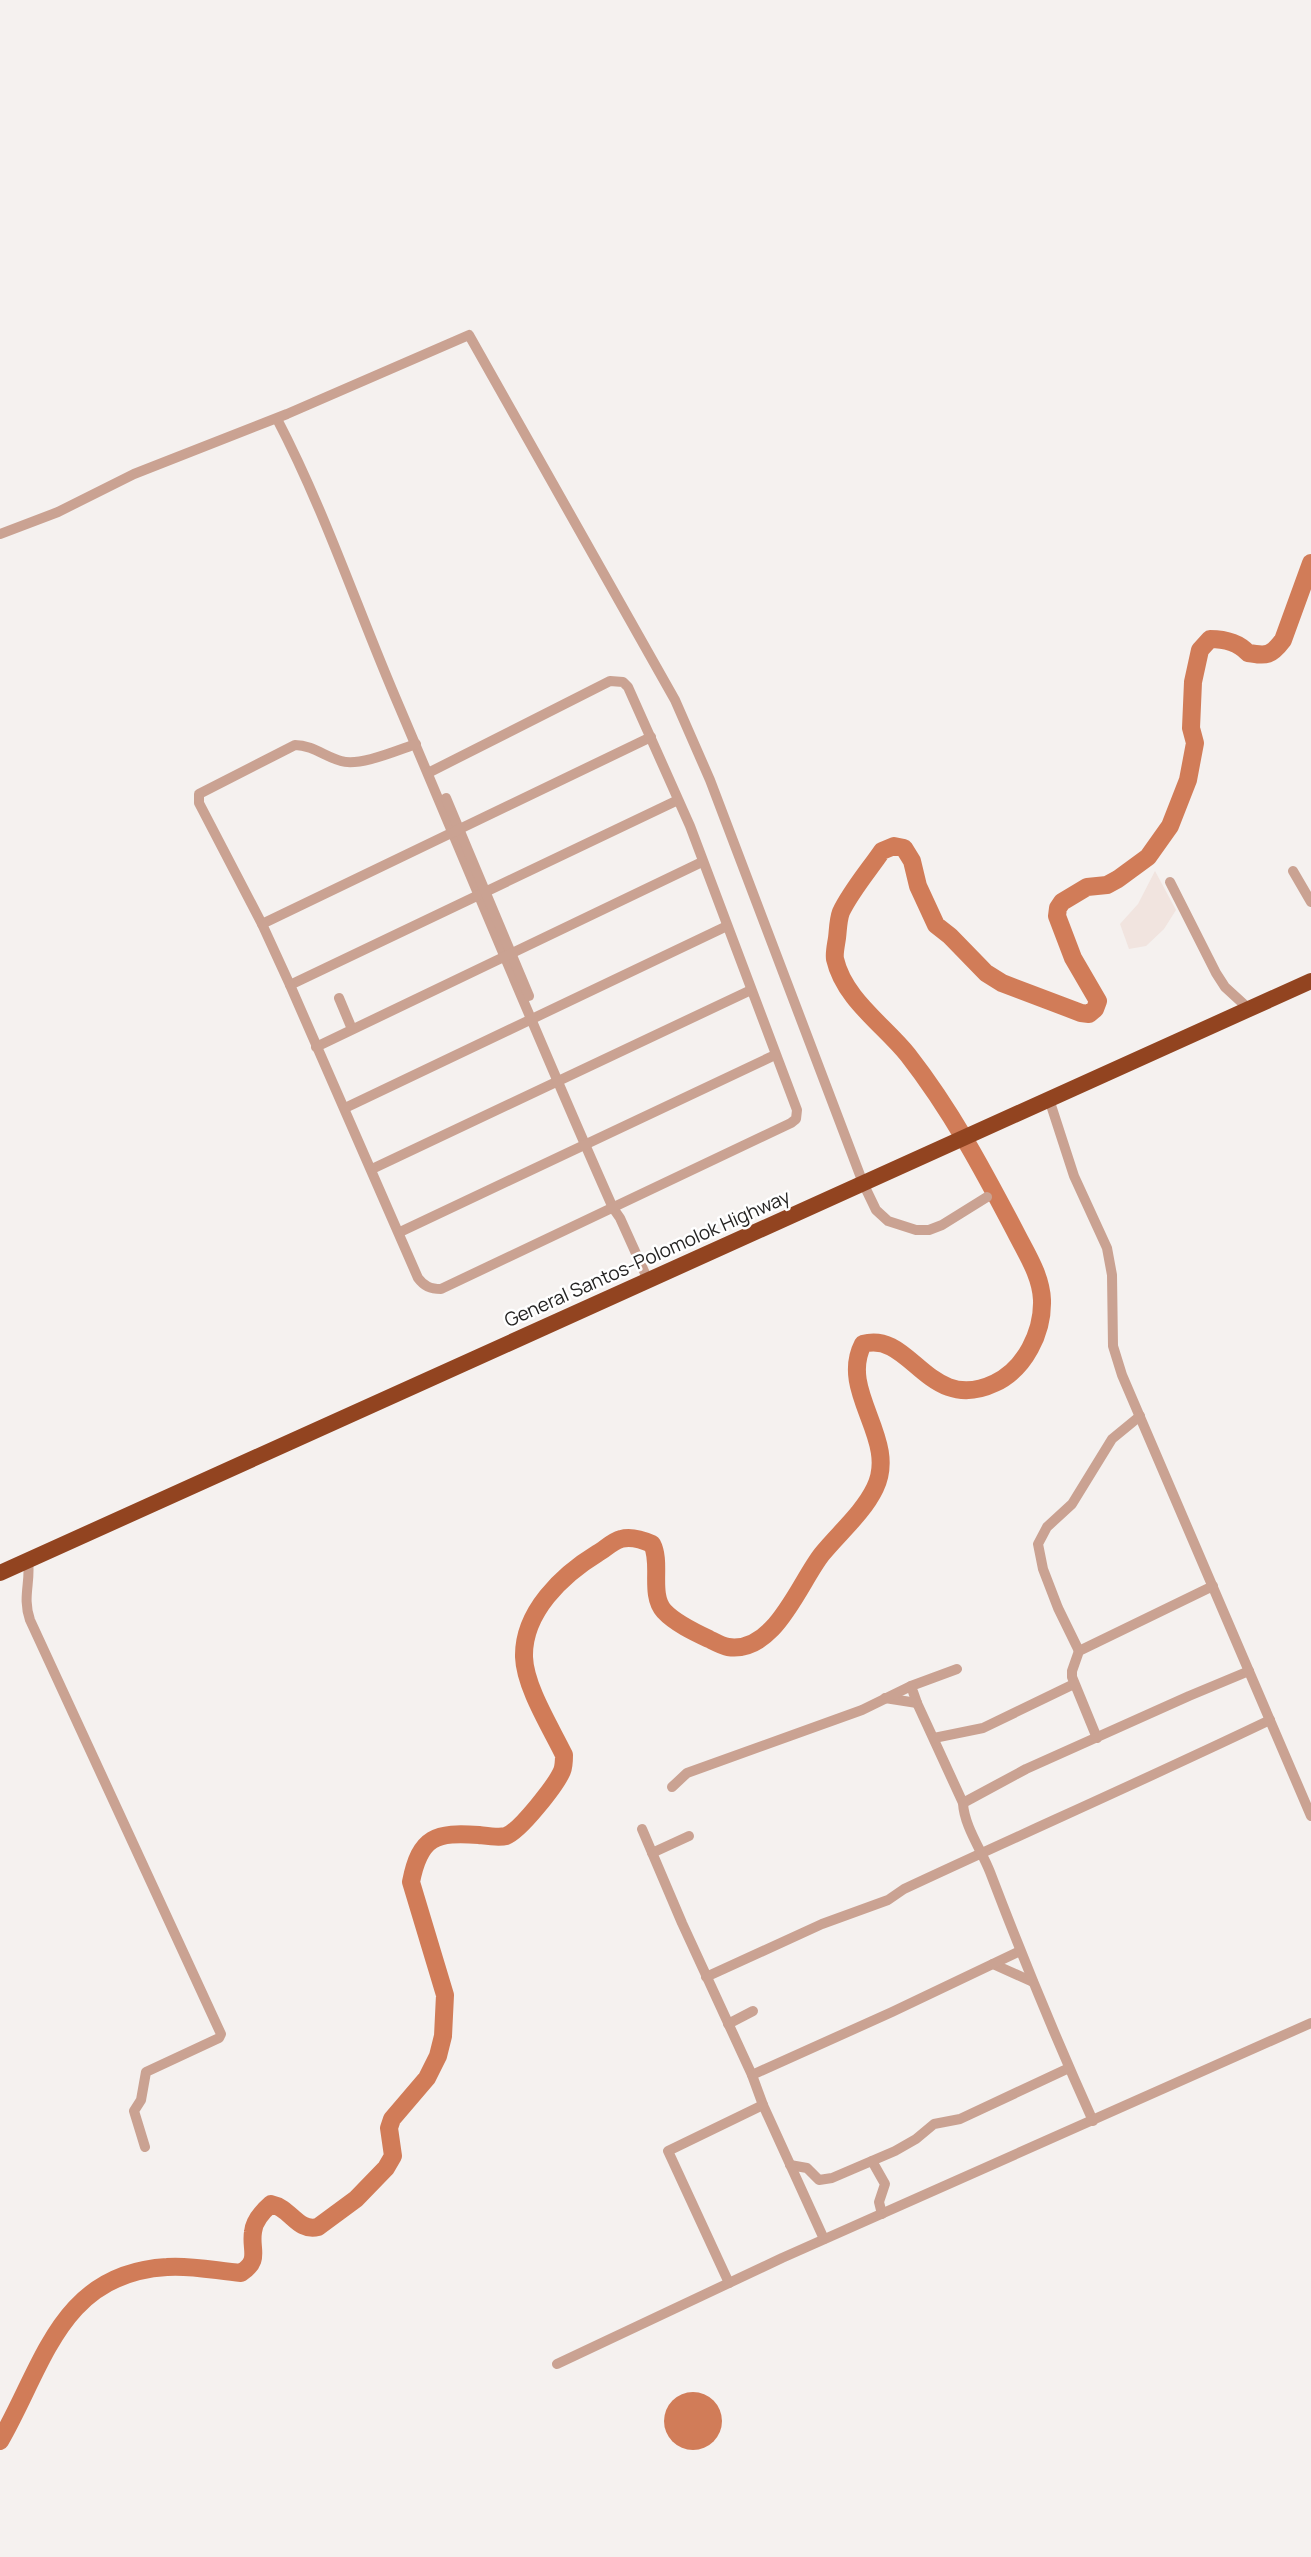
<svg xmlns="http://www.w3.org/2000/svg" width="1311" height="2557" viewBox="0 0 1311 2557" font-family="Manrope,sans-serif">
	<rect width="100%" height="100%" fill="#f5f1ef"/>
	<path fill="#f1e4df" d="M1155 871 1176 910 1164 929 1146 946 1129 949 1120 924 1138 904Z"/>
	<circle fill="#d17c58" cx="693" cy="2421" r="29"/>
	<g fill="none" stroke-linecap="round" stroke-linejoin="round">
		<path stroke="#d17c58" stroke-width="18" d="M0 2441C44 2365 60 2273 167 2267 191 2265 217 2271 241 2273 261 2260 250 2250 253 2232 254 2220 263 2211 271 2204 291 2208 297 2232 318 2227L356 2199 386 2168 393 2156 389 2128 392 2119 427 2078 438 2056 443 2036 445 1995 411 1882C420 1836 436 1832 479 1835 487 1836 499 1838 506 1836 520 1831 556 1785 562 1771 564 1766 564 1761 564 1755 551 1728 525 1687 524 1657 523 1612 562 1575 598 1553 605 1549 613 1541 621 1539 631 1536 643 1540 652 1544 662 1563 649 1594 664 1611 675 1623 694 1632 709 1639 715 1642 722 1646 728 1647 775 1654 799 1583 822 1554 839 1533 863 1513 875 1488 899 1439 838 1392 863 1344 911 1330 928 1415 995 1383 1025 1369 1043 1332 1042 1300 1041 1275 1026 1253 1015 1231 983 1170 951 1110 908 1055 884 1025 844 999 835 959 834 953 836 945 837 938 838 930 838 920 841 912 851 891 869 870 882 851L894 846 904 848 912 861 918 886 936 925 950 936 986 973 1002 983 1081 1013 1089 1014 1095 1009 1098 1001 1073 958 1057 916 1058 908 1062 902 1087 887 1107 885 1118 879 1148 857 1170 826 1188 780 1195 743 1191 728 1193 682 1200 650 1210 639C1225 639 1238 642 1248 653 1267 656 1271 656 1283 640L1311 563"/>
		<g stroke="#caa292" stroke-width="10">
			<path d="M277 419C325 511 358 611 399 706 470 873 539 1042 613 1208L620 1218 648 1280"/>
			<path d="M0 534 58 512 134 474 287 414 469 335 675 700 710 780 863 1183 876 1210 888 1221 916 1230H929L942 1225 987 1197"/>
			<path d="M428 773 610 681 623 682 628 687 690 826 797 1110 796 1119 791 1123 441 1289C430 1289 424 1286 418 1278L290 985 678 800"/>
			<path d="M446 798 529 996"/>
			<path d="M1293 871 1311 902"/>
			<path d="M1170 882 1216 973 1225 987 1249 1009"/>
			<path d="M262 924 651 737"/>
			<path d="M290 985 262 924 199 803V794L295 745C312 745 326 757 341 761 359 767 398 750 416 744"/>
			<path d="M339 998 352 1029"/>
			<path d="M316 1047 702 862"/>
			<path d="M1049 1099 1074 1176 1107 1248 1112 1275 1113 1346 1122 1375 1311 1816"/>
			<path d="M345 1108 727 926"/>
			<path d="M372 1169 751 990"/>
			<path d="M400 1232 775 1055"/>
			<path d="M28 1561C31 1582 22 1597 30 1620L221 2034 219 2038 146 2072 141 2100 134 2111 145 2147"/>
			<path d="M1079 1651 1058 1608 1043 1569 1038 1544 1047 1527 1072 1504 1112 1439 1140 1416"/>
			<path d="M957 1669 911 1686 917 1703 963 1803"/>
			<path d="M885 1698 917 1703"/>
			<path d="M934 1738 983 1728 1074 1684"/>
			<path d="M1097 1738 1072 1677V1671L1079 1651 1213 1586"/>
			<path d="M672 1787 687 1773 862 1710 911 1686"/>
			<path d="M642 1829 682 1923 752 2075"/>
			<path d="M652 1853 689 1836"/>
			<path d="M993 1964 1033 1982"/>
			<path d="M706 1977 822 1924 888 1900 904 1889C1026 1832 1149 1778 1270 1720"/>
			<path d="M728 2024 753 2011"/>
			<path d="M763 2105 752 2075 892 2012 1020 1951"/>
			<path d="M1093 2121C1056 2039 1022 1956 990 1872 982 1851 964 1826 963 1803L1026 1769 1189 1696 1249 1671"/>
			<path d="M872 2161 885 2184 879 2202 882 2214"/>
			<path d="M790 2165 807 2168 819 2180 832 2178 895 2151 916 2139 934 2124 960 2119 1069 2068"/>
			<path d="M729 2283 668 2151 763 2105 824 2239"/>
			<path d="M557 2364 782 2258 1311 2023"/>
		</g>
		<path stroke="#924420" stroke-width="16" d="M0 1573 1311 981"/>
	</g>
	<g text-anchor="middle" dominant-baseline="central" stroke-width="5" stroke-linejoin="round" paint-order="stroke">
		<g font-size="19" fill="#252423" stroke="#fff">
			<text transform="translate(647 1258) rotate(-24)">General Santos-Polomolok Highway</text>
		</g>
	</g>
</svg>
